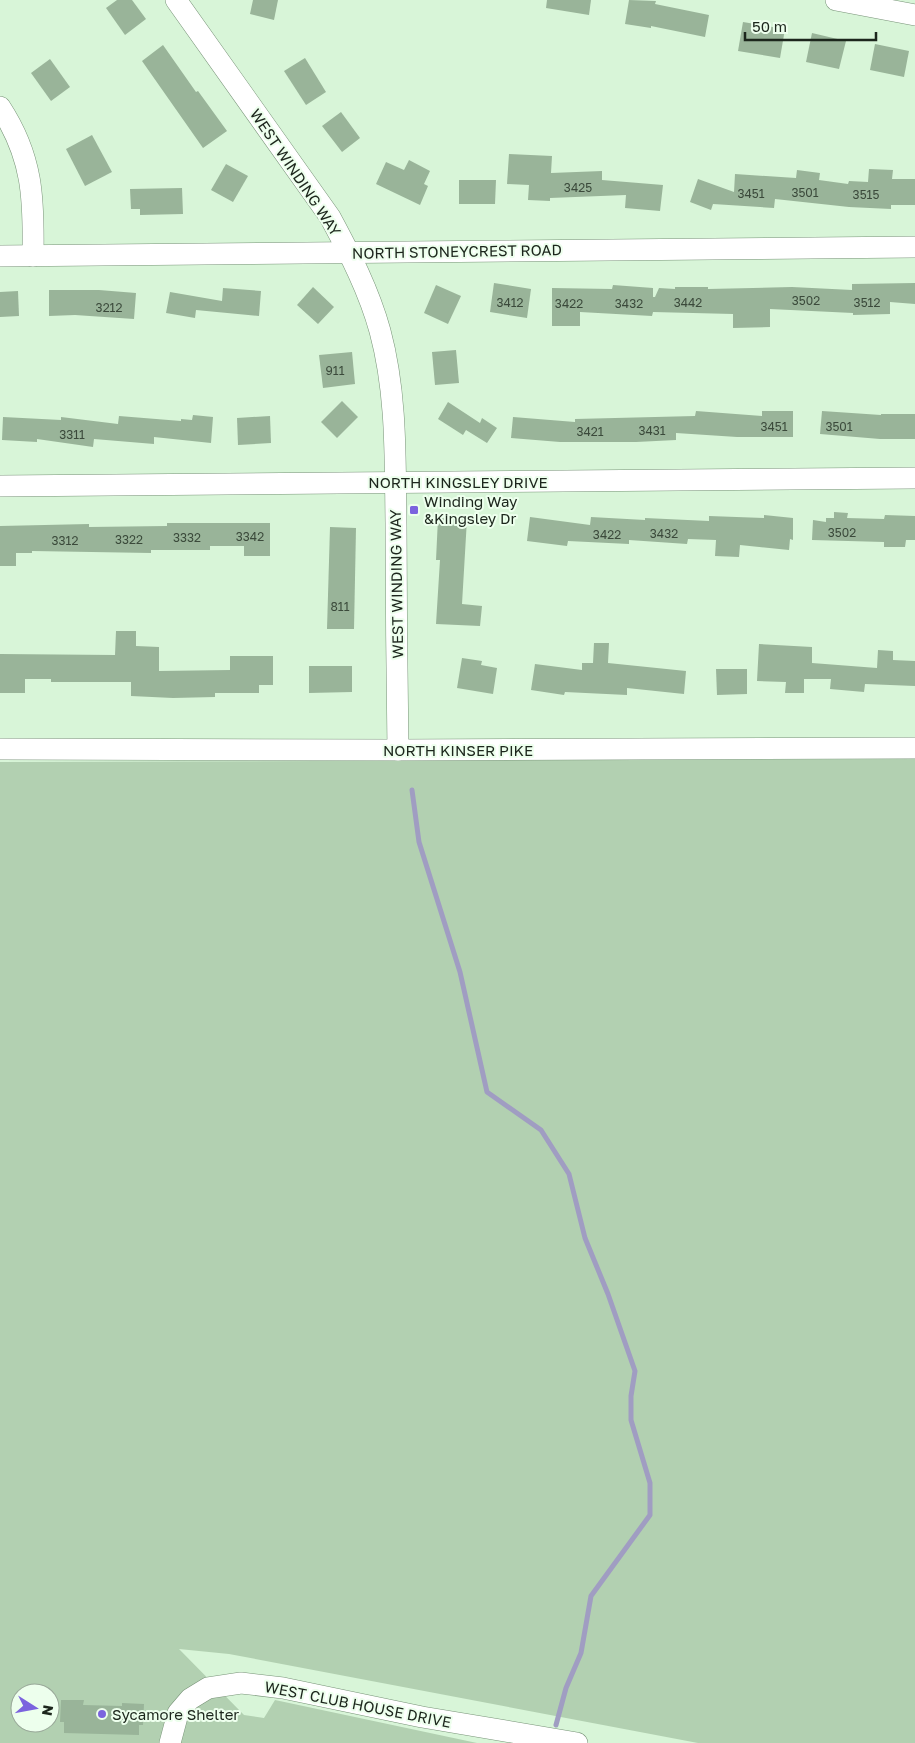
<svg xmlns="http://www.w3.org/2000/svg" width="915" height="1743" viewBox="0 0 915 1743" font-family="'Golos Text',sans-serif">
	<rect width="100%" height="100%" fill="#d8f5d8"/>
	<path fill="#b2d0b1" fill-rule="evenodd" d="M915 759V1743H698L229 1654 179 1649 244 1715 264 1718 275 1700 477 1743H0V762ZM20 1693H50V1723H20Z"/>
	<g fill="none" stroke-linecap="round" stroke-linejoin="round">
		<path stroke="#a09dc2" stroke-width="5" d="M412 790 419 842 460 972 487 1092 541 1130 569 1174 585 1238 608 1294 635 1371 631 1396V1420L650 1483V1515L591 1596 581 1653 566 1688 556 1725"/>
	</g>
	<g fill="#99b499">
		<path d="M117 0H132L146 19 125 35 106 8Z"/>
		<path d="M253 0H278L274 20 250 14Z"/>
		<path d="M547 0H591L589 15 546 8Z"/>
		<path d="M629 0 656 1 655 4 709 15 705 37 651 26V28L625 24Z"/>
		<path d="M743 22 785 29 780 58 738 51Z"/>
		<path d="M812 33 846 41 839 69 806 62Z"/>
		<path d="M875 44 909 51 904 77 870 70Z"/>
		<path d="M163 45 196 92 198 91 227 131 203 148 142 61Z"/>
		<path d="M305 58 326 92 306 105 284 71Z"/>
		<path d="M50 59 70 87 51 101 31 73Z"/>
		<path d="M341 112 360 138 342 152 322 126Z"/>
		<path d="M92 135 112 172 85 186 66 149Z"/>
		<path d="M509 154 552 156 551 173 602 171V180L663 185 660 211 625 208 626 195 550 198V201L528 200 529 185 507 184Z"/>
		<path d="M409 160 430 171 424 184 428 186 420 205 376 184 386 162 404 170Z"/>
		<path d="M226 164 248 176 233 202 211 190Z"/>
		<path d="M869 169 893 170 892 179H915V205H891V209L849 207 775 199 774 208 713 204 711 210 690 202 698 179 734 192 735 174 796 178 797 170 820 173 819 180 848 184 849 181 868 182Z"/>
		<path d="M459 180H496L495 204H459Z"/>
		<path d="M182 188 183 214 140 215V209H131L130 189Z"/>
		<path d="M494 283 531 289 527 318 490 312Z"/>
		<path d="M915 283V304L890 302V314L853 315V313L770 309V327L733 328V314L653 312 652 316 580 312V326H552V288L612 289 613 285 653 288V297H655L659 288 675 289V287H708V289L792 287 852 290V284Z"/>
		<path d="M436 285 461 296 448 324 424 313Z"/>
		<path d="M313 287 334 307 318 324 297 305Z"/>
		<path d="M223 288 261 291 259 316 196 310 195 318 166 313 170 292 222 301Z"/>
		<path d="M49 290H99L136 293 134 319 75 315 49 316Z"/>
		<path d="M18 291 19 316 0 317V292Z"/>
		<path d="M456 350 459 383 435 385 432 352Z"/>
		<path d="M352 352 355 384 323 388 319 355Z"/>
		<path d="M342 401 358 417 337 438 321 422Z"/>
		<path d="M448 402 480 423 482 418 497 428 487 443 466 430 463 435 438 419Z"/>
		<path d="M696 411 762 416V411H793V437H737L676 433V440L636 442H560L511 438 513 417 575 422V419L695 416Z"/>
		<path d="M822 411 881 415V414H915V439H880L820 434Z"/>
		<path d="M193 415 213 417 211 443 154 437V444L94 439 93 447 37 439V442L2 440 3 417 61 420V417L118 424 119 416 181 421V419L192 420Z"/>
		<path d="M270 416 271 443 238 445 237 418Z"/>
		<path d="M834 512 848 513 847 518 884 519 885 515 915 516V540H906L905 547H884V542L812 540 813 520 826 522V518H834Z"/>
		<path d="M764 515 793 518V540L790 539 789 550 740 545 739 557 715 556 716 540 688 539 687 544 629 540V544L568 541 567 546 527 541 530 517 590 525 591 517 645 520V518L709 521V516L764 518Z"/>
		<path d="M438 518 467 519 462 604 482 606 480 626 436 624 440 560H436Z"/>
		<path d="M167 523H270V556H244V546H210V550H151V553L32 551V553H16V566H0V526L89 524V527L167 526Z"/>
		<path d="M330 527 356 528 354 629H327Z"/>
		<path d="M116 631H136V646L159 647V671L230 670V656H273V685H259V693H215V697L173 698 131 696V682H51V679H25V693H0V654L115 655Z"/>
		<path d="M594 643H609L608 663 686 671 684 694 627 688V695L565 692 564 695 531 690 535 664 582 670V663H593Z"/>
		<path d="M759 644 812 647V663L877 668 878 650 893 651V660L915 661V686L865 684 864 692 830 689 831 679H804V693H785L786 682 757 681Z"/>
		<path d="M462 658 482 661 481 665 497 668 493 694 457 688Z"/>
		<path d="M309 666H352V692L309 693Z"/>
		<path d="M716 669H747V694L717 695Z"/>
		<path d="M61 1700H84L83 1705 122 1706V1703L144 1704 143 1725H139V1735L64 1733V1722H60Z"/>
	</g>
	<g fill="none" stroke-linecap="round" stroke-linejoin="round">
		<g stroke="#789378" stroke-width="22">
			<g id="minor">
				<path d="M176 0 330 217C350 254 369 291 380 331 397 394 395 458 396 523 396 599 397 674 398 750"/>
				<path d="M836 0 915 15"/>
				<path d="M0 107C33 157 34 199 33 256"/>
				<path d="M0 256 915 247"/>
				<path d="M0 486 915 478"/>
				<path d="M0 749 398 750 915 748"/>
				<path d="M170 1743 178 1713 190 1699 208 1688 241 1683 283 1688 422 1717 577 1743"/>
			</g>
		</g>
		<use href="#minor" stroke="#fff" stroke-width="21"/>
	</g>
	<g fill="#7b63de" stroke="#edffed" stroke-width="2">
		<rect x="409" y="505" width="10" height="10" rx="2.5"/>
		<circle cx="102" cy="1714" r="5"/>
	</g>
	<g text-anchor="middle" dominant-baseline="central" stroke-width="4" stroke-linejoin="round" paint-order="stroke">
		<g font-size="12" fill="#3b4a3b">
			<text x="578" y="187">3425</text>
			<text x="805" y="192">3501</text>
			<text x="751" y="193">3451</text>
			<text x="866" y="194">3515</text>
			<text x="806" y="300">3502</text>
			<text x="510" y="302">3412</text>
			<text x="688" y="302">3442</text>
			<text x="867" y="302">3512</text>
			<text x="569" y="303">3422</text>
			<text x="629" y="303">3432</text>
			<text x="109" y="307">3212</text>
			<text x="335" y="370">911</text>
			<text x="774" y="426">3451</text>
			<text x="839" y="426">3501</text>
			<text x="652" y="430">3431</text>
			<text x="590" y="431">3421</text>
			<text x="72" y="434">3311</text>
			<text x="842" y="532">3502</text>
			<text x="664" y="533">3432</text>
			<text x="607" y="534">3422</text>
			<text x="250" y="536">3342</text>
			<text x="187" y="537">3332</text>
			<text x="129" y="539">3322</text>
			<text x="65" y="540">3312</text>
			<text x="340" y="606">811</text>
		</g>
		<g font-size="15" fill="#1c261c" stroke="#edffed">
			<text transform="translate(296 172) rotate(56)">WEST WINDING WAY</text>
			<text transform="translate(457 251) rotate(-1)">NORTH STONEYCREST ROAD</text>
			<text x="458" y="482">NORTH KINGSLEY DRIVE</text>
			<text transform="translate(396 584) rotate(-91)">WEST WINDING WAY</text>
			<text x="458" y="750">NORTH KINSER PIKE</text>
			<text transform="translate(358 1704) rotate(11)">WEST CLUB HOUSE DRIVE</text>
		</g>
		<g font-size="15" fill="#1c261c" stroke="#edffed" text-anchor="start">
			<text x="424" y="501">Winding Way<tspan x="424" dy="17">&amp;Kingsley Dr</tspan></text>
			<text x="112" y="1714">Sycamore Shelter</text>
		</g>
	</g>
	<g transform="translate(35 1708) rotate(101)"><circle r="24" fill="#edffed" stroke="#99a899"/>
	<path d="M0-4L9 19L0 12L-9 19Z" fill="#7b63de"/>
	<text y="-8" font-size="14" font-weight="bold" text-anchor="middle" fill="#1c261c">N</text>
	</g>
	<path d="M745 32v8h131v-8" fill="none" stroke="#1c261c" stroke-width="2.5"/>
	<text x="752" y="32" font-size="15" fill="#1c261c" stroke="#edffed" stroke-width="4" paint-order="stroke">50 m</text>
</svg>
